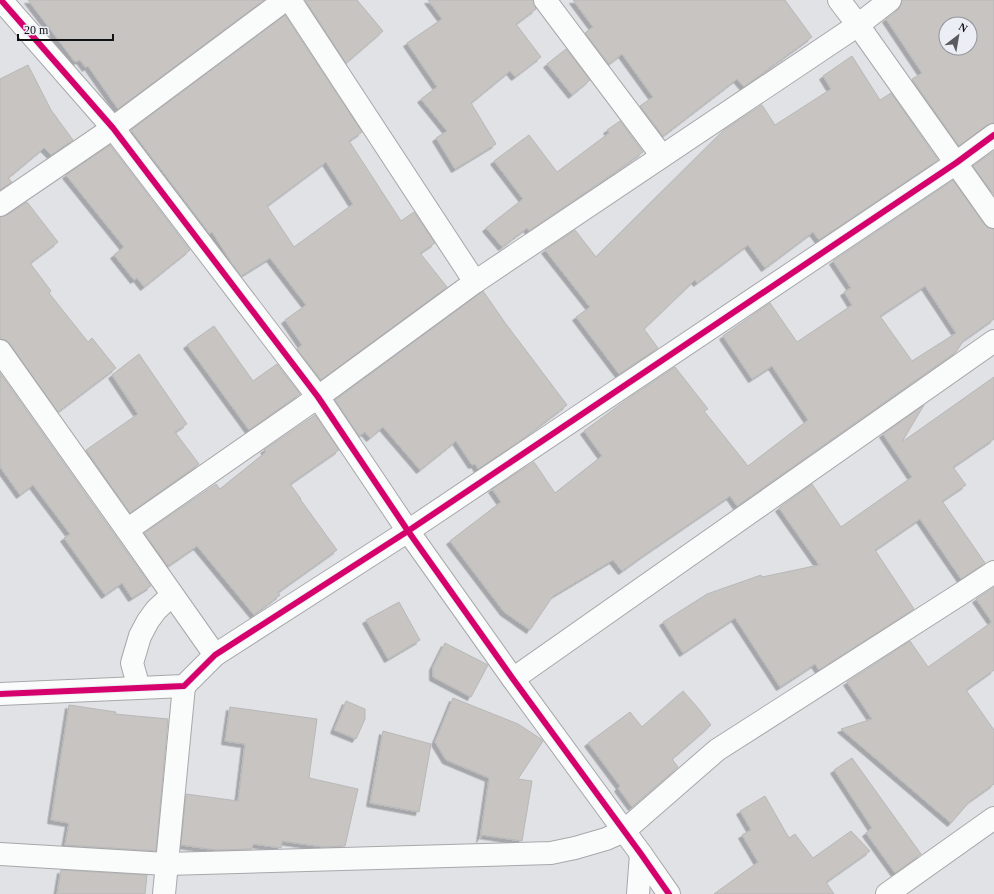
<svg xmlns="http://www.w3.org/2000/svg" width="994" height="894" viewBox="0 0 994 894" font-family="Georgia,serif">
	<defs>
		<filter id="shadow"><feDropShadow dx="-3.5" dy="3.5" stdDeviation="0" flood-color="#0004"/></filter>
	</defs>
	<rect width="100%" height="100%" fill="#e1e2e6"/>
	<g fill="#c7c4c1" stroke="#b8b8b8" fill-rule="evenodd" filter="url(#shadow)">
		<path d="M28 0H264L118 109 88 66 86 68 80 60 75 62Z"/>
		<path d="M305 0H357L383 31 346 63Z"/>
		<path d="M428 0H533L536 9 516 24 541 57 515 77 510 71 471 103 496 144 455 169 436 138 447 131 421 99 437 87 407 43 442 19Z"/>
		<path d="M573 0H785L812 37 744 87 737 79 663 136 640 106 653 97 622 54 609 64 585 33 593 27Z"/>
		<path d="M902 0H994V123L987 125 959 146 912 79 922 73 886 19 898 10 901 5ZM946 24H970V48H946Z"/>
		<path d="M285 15 362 132 349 141 401 221 414 212 435 243 420 253 447 287 321 380 297 349 302 345 285 320 306 305 270 258 241 276 233 265 212 232 210 234 131 130ZM326 162 353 204 294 247 267 206Z"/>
		<path d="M566 49 590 80 572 95 547 64Z"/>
		<path d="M852 56 880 100 891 93 938 160 819 240 813 232 765 268 748 245 697 283 695 280 644 329 658 348 619 374 576 317 590 307 545 250 575 230 596 257 724 130 762 105 775 125 831 89 823 76Z"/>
		<path d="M28 65 51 110 73 140 51 155 44 148 8 178 12 182 0 190V79Z"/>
		<path d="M620 121 643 152 617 171 529 231 527 228 502 247 486 228 523 199 494 161 529 135 557 172 609 133 607 130Z"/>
		<path d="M110 145 190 250 144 287 137 278 134 280 114 255 124 247 66 175Z"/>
		<path d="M994 151V195L973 166Z"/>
		<path d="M953 180 984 224 988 228 994 229V319L964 340 956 352 737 506 730 496 647 553 622 571 613 560 553 596 530 630 504 612 450 541 501 502 492 489 534 462 555 493 602 456 584 431 629 398 675 367 708 409 704 411 748 466 808 420 772 366 752 379 723 336 770 303 797 342 852 305 844 292 851 288 833 261ZM925 286 956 333 912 361 880 316Z"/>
		<path d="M27 202 58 242 30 263 51 291 49 293 88 342 92 338 116 368 58 412 10 344 6 340 0 339V217L7 215Z"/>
		<path d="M483 291 506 324 567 405 520 441 478 469 475 464 472 465 456 441 420 470 383 427 370 438 365 432 359 436 335 400Z"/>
		<path d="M214 326 253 381 277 364 300 394 249 430 187 345Z"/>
		<path d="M139 354 187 424 175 432 199 464 130 513 86 450 138 414 112 375Z"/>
		<path d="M0 373 151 586 132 598 122 583 105 595 64 538 70 534 33 485 20 495 0 467Z"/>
		<path d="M994 377V439L953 467 966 485 942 501 985 563 961 579 920 519 875 550 914 609 819 670 815 664 780 687 735 618 683 653 663 622 707 594 761 575 762 577 819 565 779 508 812 484 841 527 912 477 883 434 924 405 902 442Z"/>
		<path d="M315 415 339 450 290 484 301 499H300L337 550 278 592 280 595 254 615 197 546 168 566 144 533 216 484 220 489 266 452 264 450Z"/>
		<path d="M994 587V670L966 690 994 730V784L970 801 951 823 841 729 872 719 847 682 910 641 928 667 992 622 976 599Z"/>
		<path d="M399 602 420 640 388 659 366 620Z"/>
		<path d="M445 643 488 665 471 697 433 677V667Z"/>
		<path d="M683 691 698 708 711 725 672 759 678 767 632 807 618 788 620 786 588 743 630 712 642 727Z"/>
		<path d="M453 698 518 724 541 739 543 741 518 779 532 781 522 841 482 835 480 839 489 778 446 760 435 742Z"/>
		<path d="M346 701 365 709V719L356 739 334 730Z"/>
		<path d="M69 705 116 712 115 714 168 719 156 851 65 845 69 823 51 820Z"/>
		<path d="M230 707 317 719 309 778 358 789 345 846 323 847 282 841 281 848 253 844 252 849 217 850 181 845 186 794 238 801 245 744 225 741Z"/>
		<path d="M383 731 431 744 419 812 370 803Z"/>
		<path d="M852 758 921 854 895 873 866 833 872 828 834 770Z"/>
		<path d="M765 796 789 838 795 834 813 858 851 831 870 851 826 882 834 894H714L758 862 742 835 751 830 740 811Z"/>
		<path d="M61 870 147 875 145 894H57Z"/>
	</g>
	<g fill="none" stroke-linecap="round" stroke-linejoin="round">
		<g stroke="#a8a8ab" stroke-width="24">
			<g id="street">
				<path d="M1 0 113 128 318 397 408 531 513 679 641 854 669 894"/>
				<path d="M290 0 475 282"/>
				<path d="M545 0 662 156"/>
				<path d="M839 0 858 25 994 217"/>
				<path d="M0 205 113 128 285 0"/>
				<path d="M0 351 127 530 215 655"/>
				<path d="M127 530 318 397 475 282 858 25 890 0"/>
				<path d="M513 679 994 341"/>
				<path d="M139 688 132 663 140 636 148 621 156 610 172 595"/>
				<path d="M0 694 184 686 215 655 408 531 956 163 994 135"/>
				<path d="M0 854 166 864 551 853 575 848 606 839 624 831 717 750 962 593 994 572"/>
				<path d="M164 894 184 686"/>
				<path d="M638 894 641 854"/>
				<path d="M887 894 994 818"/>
			</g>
		</g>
		<use href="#street" stroke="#fafbfb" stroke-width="22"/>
		<g stroke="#eceef5" stroke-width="8">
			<g id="cycleway">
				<path d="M1 0 113 128 318 397 408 531 513 679 641 854 669 894"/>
				<path d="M0 694 184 686 215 655 408 531 956 163 994 135"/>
			</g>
		</g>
		<use href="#cycleway" stroke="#d6006c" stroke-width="6"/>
	</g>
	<g transform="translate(958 36) rotate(31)"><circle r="19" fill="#eceef5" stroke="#94969b"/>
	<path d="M0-3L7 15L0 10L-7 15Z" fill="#5a5b5e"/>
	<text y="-6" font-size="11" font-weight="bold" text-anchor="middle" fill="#111214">N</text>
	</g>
	<path d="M18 34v6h95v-6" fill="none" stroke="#111214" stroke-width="2"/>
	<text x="24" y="34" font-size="12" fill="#111214" stroke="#eceef5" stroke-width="3" paint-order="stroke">20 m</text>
</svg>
